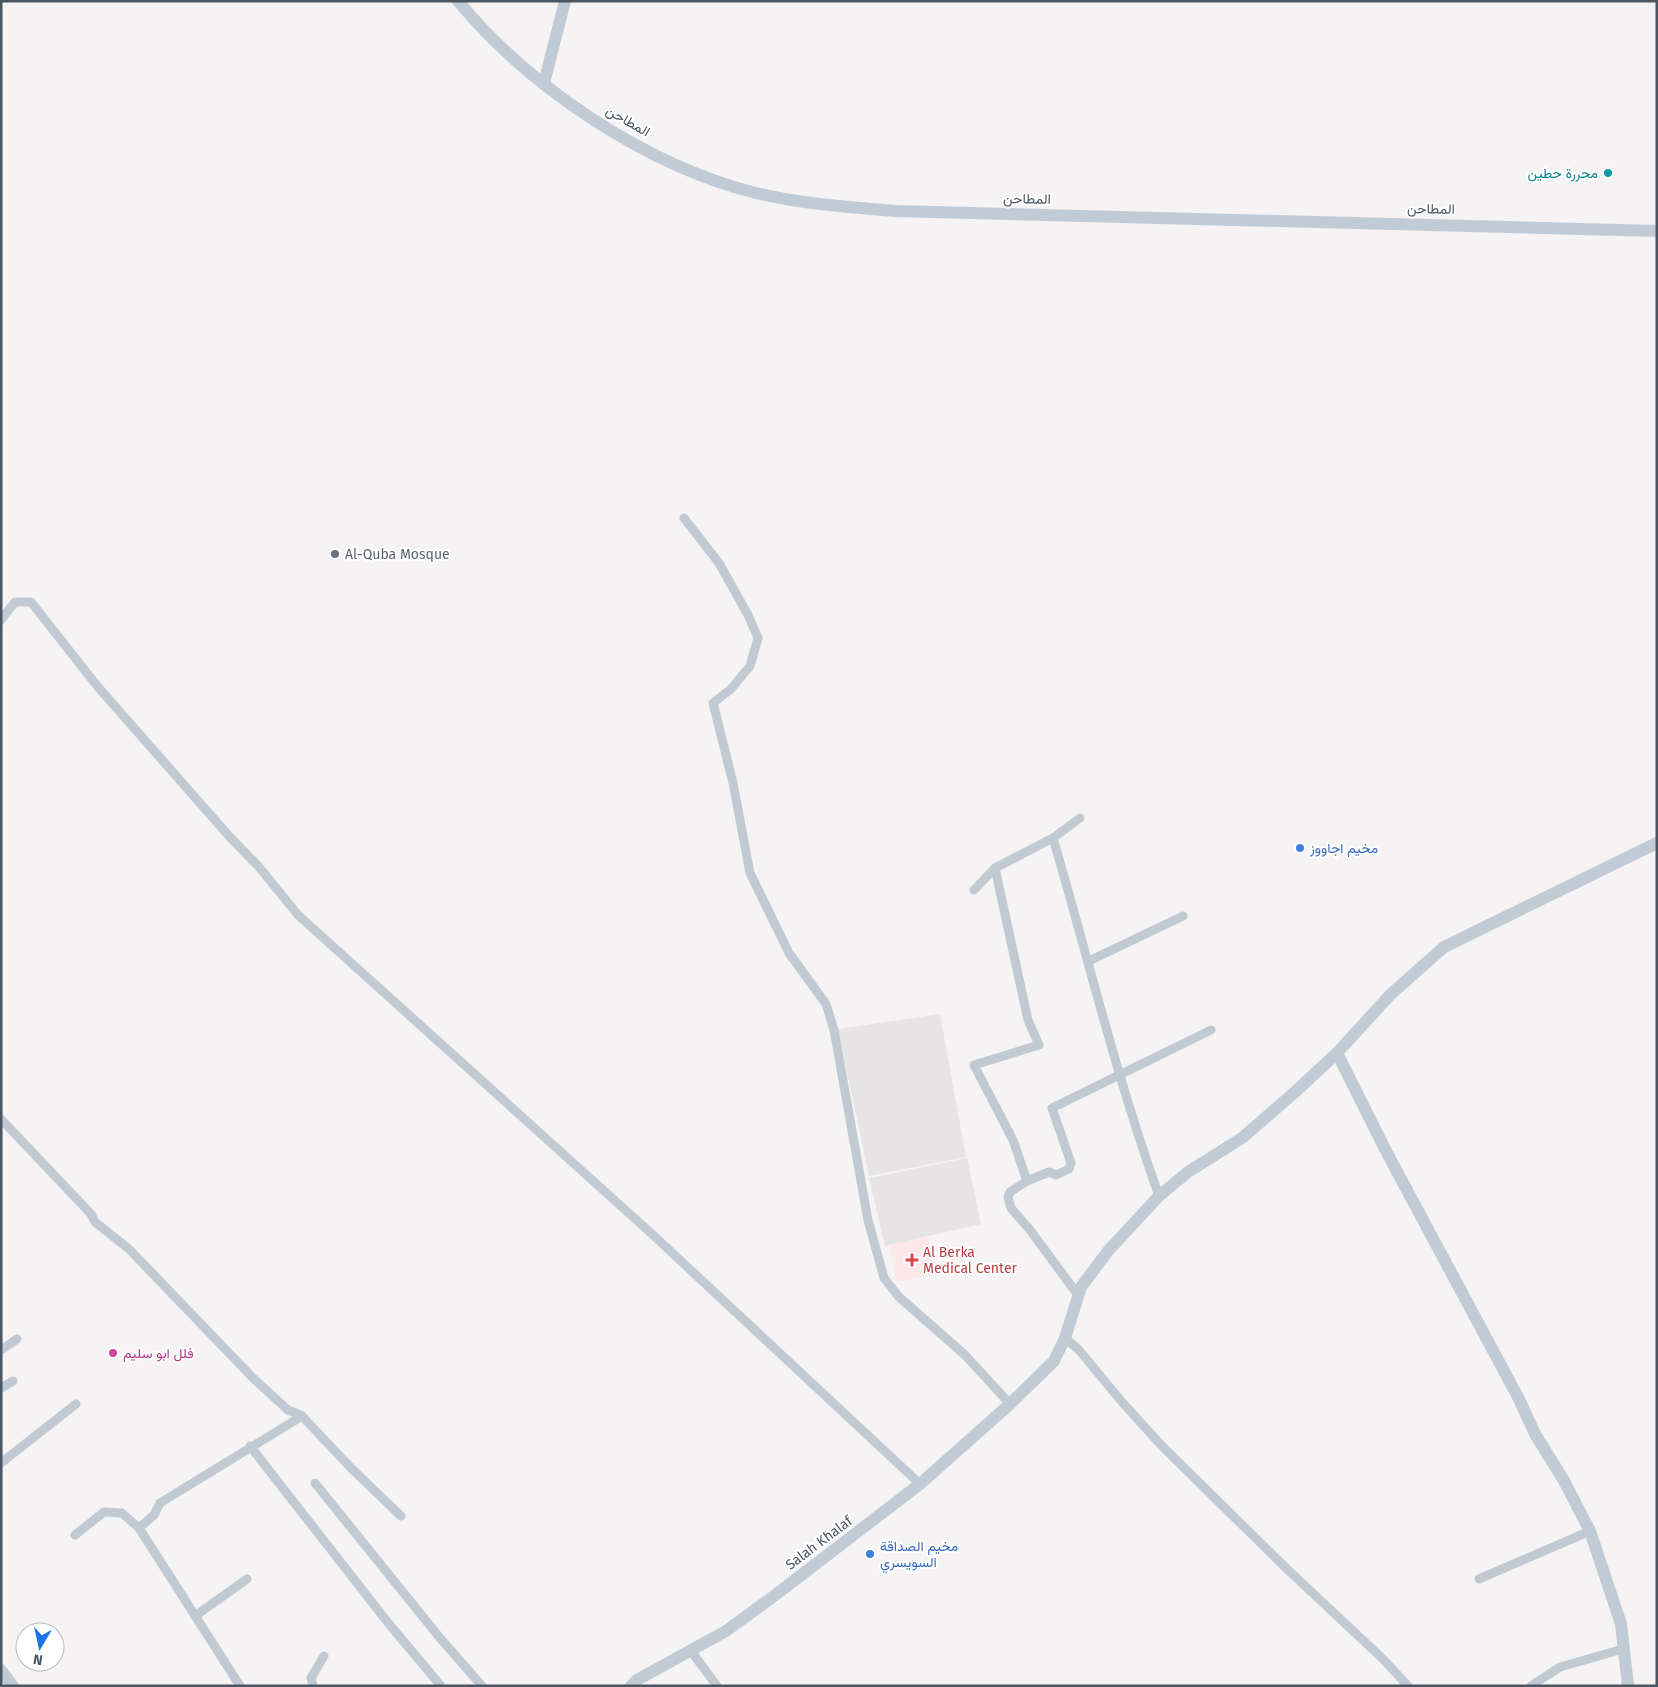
<svg xmlns="http://www.w3.org/2000/svg" width="1658" height="1687" viewBox="0 0 1658 1687" font-family="'Fira Sans',Vazirmatn,sans-serif">
	<rect width="100%" height="100%" fill="#f5f3f3"/>
	<g fill="#e6e4e5">
		<path d="M940 1014 966 1157 869 1176 838 1029Z"/>
		<path d="M967 1158 981 1224 885 1246 869 1178Z"/>
	</g>
	<path fill="#fce8e6" d="M928 1237 935 1274 896 1282 890 1245Z"/>
	<g fill="none" stroke-linecap="round" stroke-linejoin="round">
		<g stroke="#c1cad2" stroke-width="9">
			<path d="M684 518 719 563 748 615 758 638 750 666 731 689 713 703 733 783 750 873 789 953 826 1004 834 1030 868 1220 884 1278 899 1297 965 1355 1010 1404"/>
			<path d="M1 620 15 602H31L98 687 229 836 259 867 298 915 652 1234 920 1484"/>
			<path d="M1053 838C1088 958 1117 1079 1159 1196"/>
			<path d="M995 868 1028 1020 1039 1045 974 1065 1013 1140 1027 1181"/>
			<path d="M974 890 995 868 1053 838 1080 818"/>
			<path d="M1089 961 1183 916"/>
			<path d="M1 1119 91 1214 95 1222 129 1249 253 1378 288 1410 302 1416 351 1468 401 1516"/>
			<path d="M1078 1295 1030 1230 1011 1208 1008 1197 1010 1192 1027 1181 1049 1172 1056 1175 1069 1169 1071 1163 1052 1108 1211 1030"/>
			<path d="M1065 1338 1079 1350 1122 1402 1162 1446 1287 1569 1383 1659 1408 1686"/>
			<path d="M1 1350 17 1339"/>
			<path d="M1 1388 13 1381"/>
			<path d="M250 1446 389 1624 441 1686"/>
			<path d="M1 1463 76 1404"/>
			<path d="M315 1483 440 1638 482 1686"/>
			<path d="M139 1528 154 1515 160 1503 302 1416"/>
			<path d="M75 1535 104 1512 122 1513 139 1528 240 1686"/>
			<path d="M1479 1579 1590 1531"/>
			<path d="M195 1616 247 1579"/>
			<path d="M691 1651 717 1686"/>
			<path d="M313 1686 311 1678 324 1656"/>
			<path d="M1531 1686 1560 1667 1623 1649"/>
		</g>
		<g stroke="#c1cbd6" stroke-width="12">
			<path d="M458 1C530 88 647 166 756 193 802 204 848 207 895 211L1657 231"/>
			<path d="M544 83 565 1"/>
			<path d="M1337 1053 1386 1151 1519 1399 1535 1434 1563 1479 1590 1531 1621 1624 1628 1686"/>
			<path d="M1 1670 13 1686"/>
			<path d="M631 1686 637 1680 726 1631 774 1596 920 1484 1010 1404 1054 1361 1065 1338 1081 1287 1108 1251 1159 1196 1188 1172 1242 1138 1295 1092 1337 1053 1390 995 1444 947 1657 843"/>
		</g>
	</g>
	<circle fill="#0f9aa8" stroke="#fff" stroke-width="2" cx="1608" cy="173" r="5"/>
	<circle fill="#6b7280" stroke="#fff" stroke-width="2" cx="335" cy="554" r="5"/>
	<g fill="#3f7fe0" stroke="#fff" stroke-width="2">
		<circle cx="1300" cy="848" r="5"/>
		<circle cx="870" cy="1554" r="5"/>
	</g>
	<path fill="#e0444e" stroke="#fff" stroke-width="2" d="M909.5 1252.5h5v5h5v5h-5v5h-5v-5h-5v-5h5z"/>
	<circle fill="#d1479c" stroke="#fff" stroke-width="2" cx="113" cy="1353" r="5"/>
	<g text-anchor="middle" dominant-baseline="central" stroke-width="4" stroke-linejoin="round" paint-order="stroke">
		<g font-size="14" fill="#4a5661" stroke="#fff">
			<text transform="translate(628 121) rotate(30)">المطاحن</text>
			<text transform="translate(1027 199) rotate(1)">المطاحن</text>
			<text transform="translate(1431 209) rotate(1)">المطاحن</text>
			<text transform="translate(819 1543) rotate(-37)">Salah Khalaf</text>
		</g>
		<g font-size="14" fill="#0d838f" stroke="#fff" text-anchor="end">
			<text x="1598" y="173">محررة حطين</text>
		</g>
		<g font-size="14" fill="#5b616d" stroke="#fff" text-anchor="start">
			<text x="345" y="554">Al-Quba Mosque</text>
		</g>
		<g font-size="14" fill="#366cbe" stroke="#fff" text-anchor="start">
			<text x="1310" y="848">مخيم اجاووز</text>
			<text x="880" y="1546">مخيم الصداقة<tspan x="880" dy="16">السويسري</tspan></text>
		</g>
		<g font-size="14" fill="#be3a42" stroke="#fff" text-anchor="start">
			<text x="923" y="1252">Al Berka<tspan x="923" dy="16">Medical Center</tspan></text>
		</g>
		<g font-size="14" fill="#b23c85" stroke="#fff" text-anchor="start">
			<text x="123" y="1353">فلل ابو سليم</text>
		</g>
	</g>
	<rect width="1658" height="1687" fill="none" stroke="#4a5661" stroke-width="5"/>
	<g transform="translate(40 1647) rotate(189)"><circle r="24" fill="#ffffff" stroke="#b7bbc0"/>
	<path d="M0-4L9 19L0 12L-9 19Z" fill="#1a73e8"/>
	<text y="-8" font-size="14" font-weight="bold" text-anchor="middle" fill="#4a5661">N</text>
	</g>
</svg>
